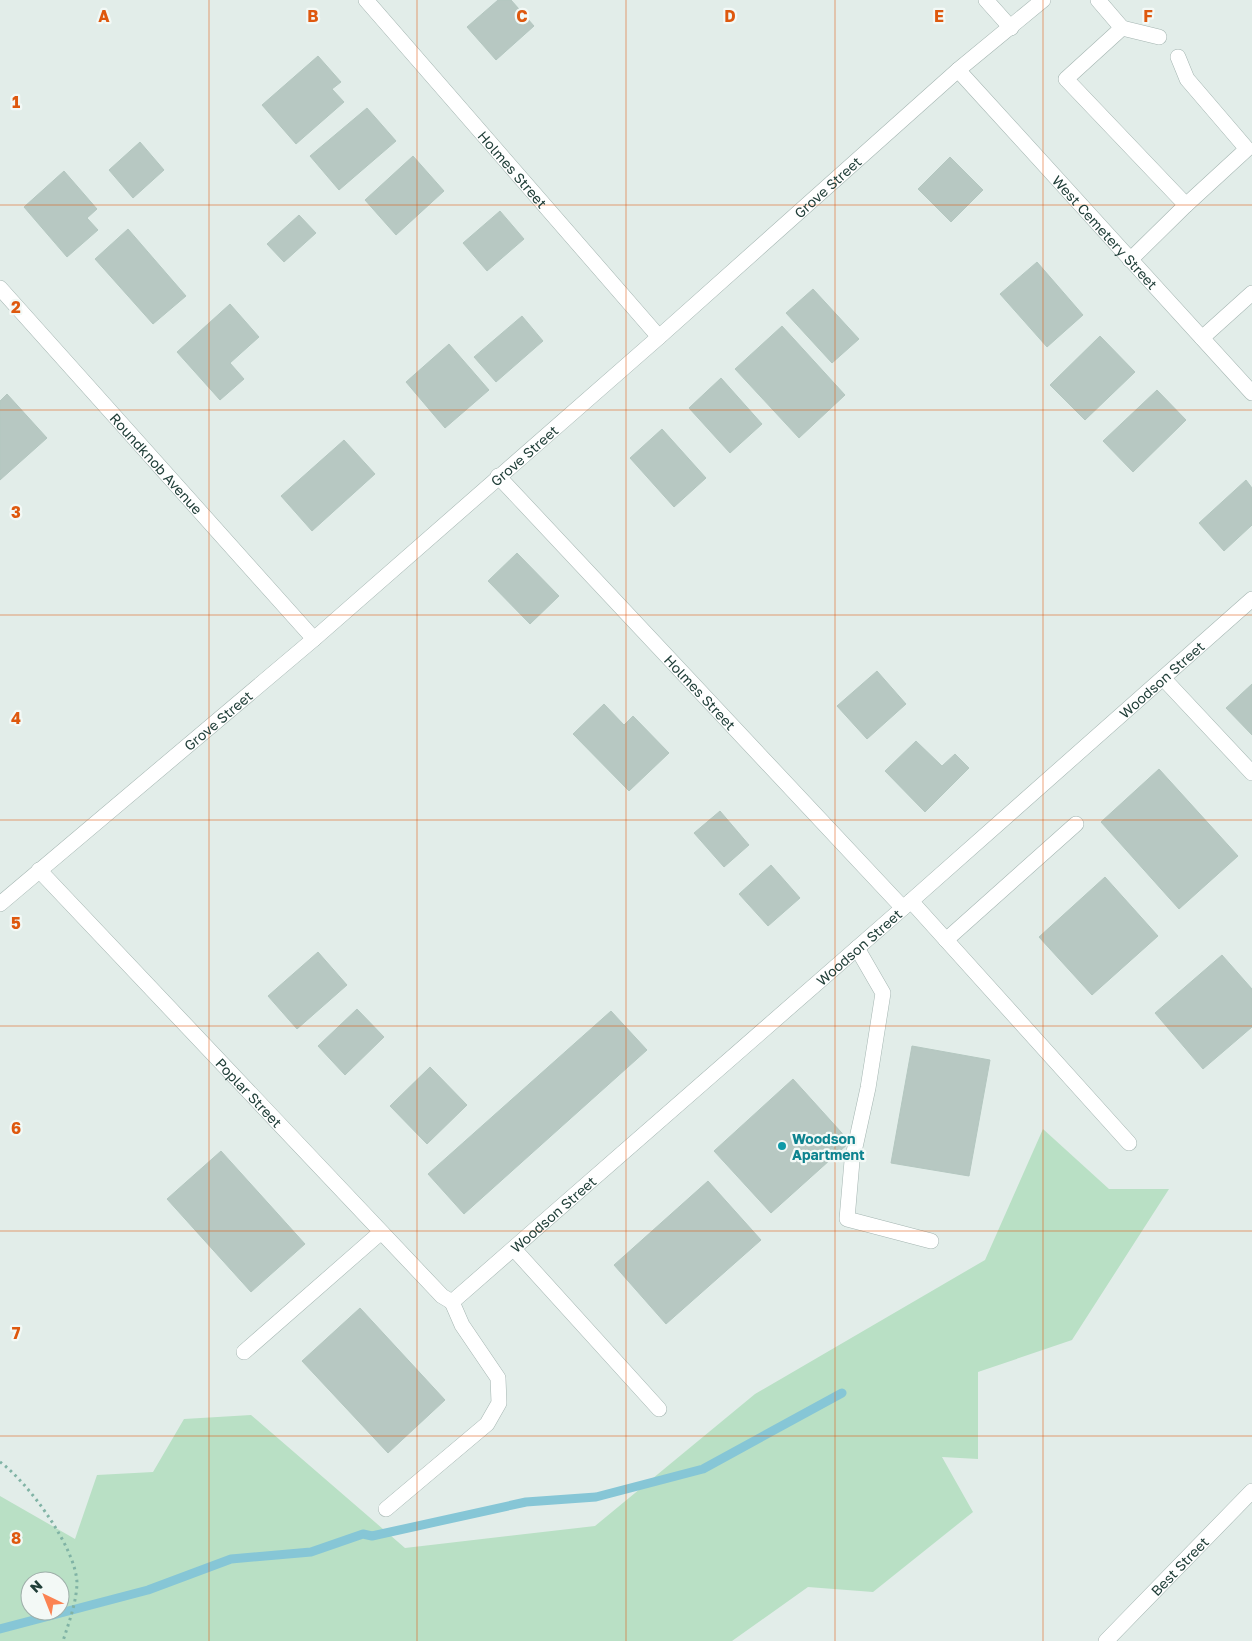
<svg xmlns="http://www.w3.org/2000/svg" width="1252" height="1641" viewBox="0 0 1252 1641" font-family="'Golos Text',sans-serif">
	<rect width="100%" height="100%" fill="#e2ede9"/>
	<path fill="#b9e0c5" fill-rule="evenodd" d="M1043 1129 1109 1189H1169L1072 1340 978 1372V1459L942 1457 973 1512 873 1592 808 1587 732 1641H0V1496L75 1539 97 1475 153 1472 184 1419 251 1415 405 1548 595 1526 755 1394 985 1260ZM30 1581H60V1611H30Z"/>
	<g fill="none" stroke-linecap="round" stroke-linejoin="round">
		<path stroke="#86c6d6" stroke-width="9" d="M0 1629 148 1590 231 1559 311 1552 363 1534 372 1536 526 1502 596 1497 703 1469 842 1393"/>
	</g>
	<g fill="#b7c8c2" stroke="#b4c7c0">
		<path d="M498 0H511L534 26 496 60 467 27Z"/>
		<path d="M318 56 341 82 332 89 344 102 296 144 262 105Z"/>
		<path d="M367 108 396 141 339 190 310 156Z"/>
		<path d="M140 142 164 170 133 198 109 170Z"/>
		<path d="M413 156 444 191 396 235 365 200Z"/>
		<path d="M950 157 983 190 951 222 918 189Z"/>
		<path d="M64 171 97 209 87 218 98 230 67 257 24 207Z"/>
		<path d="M500 211 524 239 487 271 463 243Z"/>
		<path d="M299 215 316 233 284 262 267 244Z"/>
		<path d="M128 229 186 296 153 324 95 259Z"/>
		<path d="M1037 262 1083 315 1047 347 1000 294Z"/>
		<path d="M813 289 859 339 832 363 786 313Z"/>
		<path d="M230 304 259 337 230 363 244 379 220 400 177 352Z"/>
		<path d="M522 316 543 341 496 382 474 357Z"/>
		<path d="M782 326 845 395 799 438 735 369Z"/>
		<path d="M1100 336 1135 372 1085 420 1050 385Z"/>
		<path d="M449 344 489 390 445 428 406 382Z"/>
		<path d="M721 378 762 424 730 453 689 408Z"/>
		<path d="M1157 390 1186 420 1133 472 1103 441Z"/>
		<path d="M7 394 47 438 0 480V401Z"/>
		<path d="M662 429 706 478 674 507 630 458Z"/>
		<path d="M344 440 375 474 312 531 281 496Z"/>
		<path d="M1246 480 1252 488V525L1224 551 1199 523Z"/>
		<path d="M517 553 559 596 530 624 488 581Z"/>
		<path d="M877 671 906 704 867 739 837 706Z"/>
		<path d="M1252 684V735L1226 708Z"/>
		<path d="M604 704 624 725 633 716 669 753 629 791 573 734Z"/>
		<path d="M916 741 942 766 955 754 969 768 925 812 885 771Z"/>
		<path d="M1159 769 1238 856 1179 909 1101 822Z"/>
		<path d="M720 811 749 845 724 867 694 833Z"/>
		<path d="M771 865 800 898 768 926 739 894Z"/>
		<path d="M1105 877 1158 936 1092 995 1039 937Z"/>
		<path d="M318 952 347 985 297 1029 268 996Z"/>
		<path d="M1222 955 1252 989V1027L1203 1069 1155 1013Z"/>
		<path d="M357 1009 384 1037 345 1075 318 1046Z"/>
		<path d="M611 1011 647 1050 464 1214 428 1174Z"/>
		<path d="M912 1046 990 1060 969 1176 891 1163Z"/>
		<path d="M430 1067 467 1105 427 1144 390 1106Z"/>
		<path d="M793 1079 850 1142 771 1213 714 1151Z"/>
		<path d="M221 1151 305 1244 251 1292 167 1199Z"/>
		<path d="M708 1181 761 1240 666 1324 614 1265Z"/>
		<path d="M360 1308 445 1400 388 1453 302 1361Z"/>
	</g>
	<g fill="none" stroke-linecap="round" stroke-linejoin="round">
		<g stroke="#a4b5b1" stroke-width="16">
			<g id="lane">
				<path d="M1098 0 1122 28 1066 79 1186 205 1130 260"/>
				<path d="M1122 28 1159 37"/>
				<path d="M1178 57 1187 79 1247 149 1186 205"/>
				<path d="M1202 338 1252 293"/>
				<path d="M1163 678 1252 773"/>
				<path d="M911 901 1129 1143"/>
				<path d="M946 940 1076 824"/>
				<path d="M857 948 883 993 868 1088 852 1161 847 1219 931 1241"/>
				<path d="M514 1249 659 1409"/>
				<path d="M244 1352 380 1233"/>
				<path d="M386 1509 487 1424 499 1403 498 1378 462 1325 452 1302"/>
			</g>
		</g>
		<g stroke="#a4b5b1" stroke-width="16">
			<g id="street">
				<path id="s1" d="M366 0 659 337"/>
				<path d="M986 0 1011 28"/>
				<path id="s2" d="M958 70 1252 393"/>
				<path id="s3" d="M0 288 314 639"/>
				<path id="s4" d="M498 476 903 908"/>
				<path id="s5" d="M39 870 442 1296 452 1302 911 901 1252 599"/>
				<path id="s6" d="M0 904 314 639 659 337 958 70 1043 0"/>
				<path id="s7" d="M1106 1641 1252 1491"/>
			</g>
		</g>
		<path stroke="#80b3a5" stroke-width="3" stroke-dasharray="2.5 4" stroke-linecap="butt" d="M0 1462C28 1482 77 1549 77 1584 76 1604 69 1622 63 1641"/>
		<use href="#lane" stroke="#fff" stroke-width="15"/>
		<use href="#street" stroke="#fff" stroke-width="15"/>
	</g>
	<path fill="none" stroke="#de580e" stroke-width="1" stroke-opacity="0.55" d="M209 0V1641M417 0V1641M626 0V1641M835 0V1641M1043 0V1641M0 205H1252M0 410H1252M0 615H1252M0 820H1252M0 1026H1252M0 1231H1252M0 1436H1252"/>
	<circle fill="#0f9aa8" stroke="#f3f9f6" stroke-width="2" cx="782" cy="1146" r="5"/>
	<g text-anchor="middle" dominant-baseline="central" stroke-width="4.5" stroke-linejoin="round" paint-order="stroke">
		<g font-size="14" fill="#213f39" stroke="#f3f9f6">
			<text stroke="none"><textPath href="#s1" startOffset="224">Holmes Street</textPath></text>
			<text stroke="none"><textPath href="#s6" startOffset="1095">Grove Street</textPath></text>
			<text stroke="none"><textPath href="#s2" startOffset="219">West Cemetery Street</textPath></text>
			<text stroke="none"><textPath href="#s6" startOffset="690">Grove Street</textPath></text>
			<text stroke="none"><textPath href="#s3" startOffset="235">Roundknob Avenue</textPath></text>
			<text stroke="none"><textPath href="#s5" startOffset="1542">Woodson Street</textPath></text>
			<text stroke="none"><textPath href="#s4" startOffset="296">Holmes Street</textPath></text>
			<text stroke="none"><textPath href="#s6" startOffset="285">Grove Street</textPath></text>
			<text stroke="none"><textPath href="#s5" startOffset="1138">Woodson Street</textPath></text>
			<text stroke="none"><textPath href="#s5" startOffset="306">Poplar Street</textPath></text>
			<text stroke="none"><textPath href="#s5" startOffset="732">Woodson Street</textPath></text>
			<text stroke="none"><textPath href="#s7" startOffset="105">Best Street</textPath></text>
		</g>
		<g font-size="14" font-weight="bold" fill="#0d838f" stroke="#f3f9f6" text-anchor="start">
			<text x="792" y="1138">Woodson<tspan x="792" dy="16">Apartment</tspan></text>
		</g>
	</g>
	<g font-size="16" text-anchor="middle" font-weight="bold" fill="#de580e" stroke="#f3f9f6" stroke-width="4.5" stroke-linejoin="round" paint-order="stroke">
		<text x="104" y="22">A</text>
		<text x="313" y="22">B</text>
		<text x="522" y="22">C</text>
		<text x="730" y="22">D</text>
		<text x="939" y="22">E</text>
		<text x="1148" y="22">F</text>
		<text x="16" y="108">1</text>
		<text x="16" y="313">2</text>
		<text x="16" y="518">3</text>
		<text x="16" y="724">4</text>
		<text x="16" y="929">5</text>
		<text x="16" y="1134">6</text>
		<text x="16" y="1339">7</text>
		<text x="16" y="1544">8</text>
	</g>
	<g transform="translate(45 1596) rotate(317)"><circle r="24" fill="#f3f9f6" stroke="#9fafaa"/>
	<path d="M0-4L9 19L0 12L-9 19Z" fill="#fb8352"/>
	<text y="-8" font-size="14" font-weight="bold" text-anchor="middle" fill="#213f39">N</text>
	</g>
</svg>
